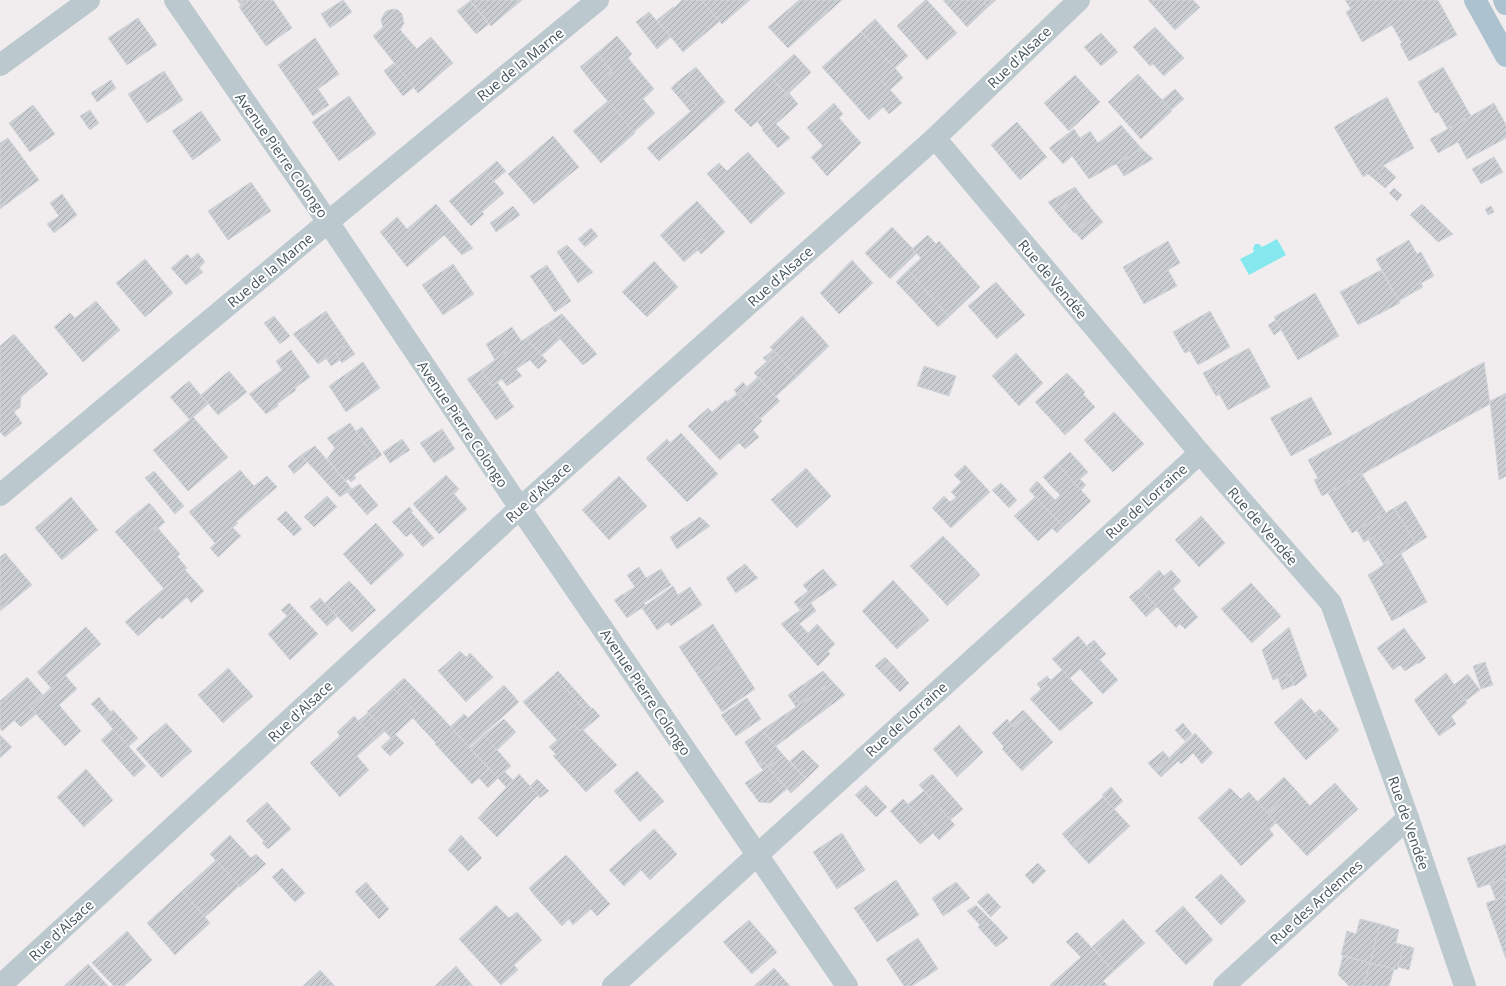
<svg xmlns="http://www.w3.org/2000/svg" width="1506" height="986" viewBox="0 0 1506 986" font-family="'Open Sans',sans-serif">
	<defs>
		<pattern id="building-hatch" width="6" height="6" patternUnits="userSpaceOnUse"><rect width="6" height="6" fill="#caced3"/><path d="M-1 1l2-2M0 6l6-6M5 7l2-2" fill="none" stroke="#a6aaae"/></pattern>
	</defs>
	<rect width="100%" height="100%" fill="#f1edee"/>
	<path fill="#85e8ef" d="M1277 239 1286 255 1249 275 1240 259 1254 252 1253 248 1255 244H1259L1262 247Z"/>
	<g fill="url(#building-hatch)" stroke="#d1d5da">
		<path d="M237 0H248L241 5Z"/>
		<path d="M248 0H273L292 28 266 46 239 7Z"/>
		<path d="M343 0 352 12 330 28 321 14Z"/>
		<path d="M470 0H522L491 26Z"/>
		<path d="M682 0H701L720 21 683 52 657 20 673 7 674 8Z"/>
		<path d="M701 0H750L722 24Z"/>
		<path d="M799 0H842L788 48 768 27Z"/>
		<path d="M925 0H927L957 33 927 60 897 26Z"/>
		<path d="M943 0H987L984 3 988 7 967 27Z"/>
		<path d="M987 0H996L988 7 984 3Z"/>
		<path d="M1148 0H1193L1200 7 1175 30Z"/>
		<path d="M1345 0H1438L1457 35 1409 61 1400 44 1402 43 1392 25 1362 42 1346 12 1351 9Z"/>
		<path d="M470 1 489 24 476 34 457 11Z"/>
		<path d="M393 9 398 10 402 14 404 23 400 30 417 49 431 37 453 63 418 93 373 36 383 27 381 20 384 14 386 11Z"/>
		<path d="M649 12 671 37 657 49 636 22Z"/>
		<path d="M138 18 157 45 127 65 108 38Z"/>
		<path d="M875 19 908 56 895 68 861 32Z"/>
		<path d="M1155 27 1184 58 1164 76 1153 64 1150 66 1133 47Z"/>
		<path d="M861 32 895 68 881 80 902 103 889 114 883 107 869 120 822 67Z"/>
		<path d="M1101 33 1118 52 1101 66 1084 47Z"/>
		<path d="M617 36 632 54 628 58 654 89 643 99 649 106 627 124 595 86 612 72 597 53Z"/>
		<path d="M315 38 339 74 318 89 329 105 313 116 278 65Z"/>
		<path d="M597 53 612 72 595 86 580 67Z"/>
		<path d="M794 54 811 72 787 95 770 76Z"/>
		<path d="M394 63 414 87 403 96 384 71Z"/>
		<path d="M696 67 725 102 659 161 647 148 697 106 677 82Z"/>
		<path d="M1443 67 1471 116 1448 129 1438 112 1435 113 1418 82Z"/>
		<path d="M895 68 903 78 890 90 881 80Z"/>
		<path d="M164 71 183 100 147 123 128 94Z"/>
		<path d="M1138 74 1172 111 1141 139 1108 102Z"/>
		<path d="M1075 75 1100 102 1069 131 1044 103Z"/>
		<path d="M770 76 787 95 751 127 734 110Z"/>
		<path d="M111 80 116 88 97 102 91 93Z"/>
		<path d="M677 82 697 106 691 112 671 88Z"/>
		<path d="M1175 89 1184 99 1171 110 1162 100Z"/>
		<path d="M789 93 798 104 776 124 790 138 778 148 762 130 763 129 757 121Z"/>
		<path d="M349 96 376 134 339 161 312 122Z"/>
		<path d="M1387 97 1414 148 1377 169 1381 179 1388 185 1385 188 1368 174 1363 177 1334 127Z"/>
		<path d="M608 101 635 133 601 163 573 131Z"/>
		<path d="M834 103 843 114 839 118 861 143 827 176 811 157 823 146 807 128Z"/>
		<path d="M1494 103 1506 125V138L1467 159 1458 142 1438 153 1430 139Z"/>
		<path d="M33 105 55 134 30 152 9 123Z"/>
		<path d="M649 106 655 113 634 132 627 124Z"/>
		<path d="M90 110 99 123 90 130 80 116Z"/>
		<path d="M201 111 221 140 193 160 172 131Z"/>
		<path d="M1017 122 1047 157 1020 180 991 145Z"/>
		<path d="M1121 125 1142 149 1089 179 1072 156 1063 164 1049 148 1074 129 1080 138 1090 131 1098 143Z"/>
		<path d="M553 136 579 167 534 204 508 174Z"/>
		<path d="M8 138 39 180 0 209V143Z"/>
		<path d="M1142 149 1153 159 1124 176 1116 164Z"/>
		<path d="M748 152 785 193 751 224 707 174 719 163 727 171Z"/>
		<path d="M1494 157 1503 172 1481 184 1472 169Z"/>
		<path d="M497 161 506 171 494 181 485 171Z"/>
		<path d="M1383 165 1396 177 1388 185 1381 179 1377 169Z"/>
		<path d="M485 171 504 193 482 212 484 214 471 226 449 201Z"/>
		<path d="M251 182 271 211 228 240 208 211Z"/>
		<path d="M1075 187 1081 195 1057 213 1048 202Z"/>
		<path d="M1394 188 1402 195 1397 201 1389 193Z"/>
		<path d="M62 194 77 215 54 233 47 224 59 216 50 203Z"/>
		<path d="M1081 195 1096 214 1074 233 1057 213Z"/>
		<path d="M697 201 725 232 709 247 702 239 694 246 698 250 684 262 660 235Z"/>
		<path d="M436 204 473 248 462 255 444 235 407 267 380 232 397 217 407 229Z"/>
		<path d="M1422 204 1453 234 1438 242 1410 215Z"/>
		<path d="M513 206 520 215 496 232 490 223Z"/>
		<path d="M1491 206 1494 212 1488 215 1485 209Z"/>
		<path d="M1096 214 1103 222 1082 240 1075 232Z"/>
		<path d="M892 227 917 253 890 279 865 253Z"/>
		<path d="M591 228 598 236 585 247 578 239Z"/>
		<path d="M928 235 936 244 921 258 912 249Z"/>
		<path d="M702 239 709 247 701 254 694 246Z"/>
		<path d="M1409 240 1417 254 1421 252 1434 276 1412 288 1414 292 1399 301 1376 259Z"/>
		<path d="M939 241 948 251 916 279 908 270Z"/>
		<path d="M1168 241 1180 263 1168 270 1177 286 1144 304 1123 267Z"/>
		<path d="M567 245 593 272 578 283 557 252Z"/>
		<path d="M948 251 980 287 949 317 916 279Z"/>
		<path d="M198 253 205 262 199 268 191 259Z"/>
		<path d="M187 254 203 272 186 285 171 268Z"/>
		<path d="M145 259 173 293 145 317 116 283Z"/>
		<path d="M852 260 873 283 839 314 820 293Z"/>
		<path d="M654 261 678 287 647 317 622 292Z"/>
		<path d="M453 264 474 294 443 315 422 285Z"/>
		<path d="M547 265 571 301 555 312 530 276Z"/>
		<path d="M908 270 949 317 938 327 896 282Z"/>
		<path d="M1381 270 1400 303 1358 325 1340 292Z"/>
		<path d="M996 282 1025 315 997 339 968 306Z"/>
		<path d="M1421 283 1423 287 1414 292 1412 288Z"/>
		<path d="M1315 293 1339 336 1298 360 1274 317Z"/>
		<path d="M96 301 120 330 83 362 54 327 70 313 75 318Z"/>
		<path d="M326 311 348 344 318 364 293 334Z"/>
		<path d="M1210 311 1230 347 1198 365 1185 342 1180 345 1173 332Z"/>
		<path d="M562 314 597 354 583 365 547 324Z"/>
		<path d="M274 316 290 336 280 344 264 323Z"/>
		<path d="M802 316 829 346 797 377 770 347Z"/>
		<path d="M1276 320 1281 330 1274 335 1268 325Z"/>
		<path d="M547 324 560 339 542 355 526 338Z"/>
		<path d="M512 327 522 342 495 360 486 344Z"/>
		<path d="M14 334 48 374 21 397 20 407 14 412 22 423 5 437 0 432V346Z"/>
		<path d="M526 338 547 361 538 369 530 360 516 369 522 376 507 386 502 379 492 386 481 370Z"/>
		<path d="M1185 342 1190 351 1185 353 1180 345Z"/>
		<path d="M348 344 355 354 342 363 335 352Z"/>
		<path d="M1249 348 1270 387 1228 410 1214 384 1210 386 1203 373Z"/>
		<path d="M291 350 310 377 295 388 296 390 277 404 278 406 266 414 249 394 282 370 276 361Z"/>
		<path d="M773 350 776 353 767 362 763 358Z"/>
		<path d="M335 352 340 360 331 366 326 358Z"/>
		<path d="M776 353 797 377 776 396 754 373Z"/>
		<path d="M1016 353 1043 383 1019 406 992 376Z"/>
		<path d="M363 362 380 388 346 412 329 386Z"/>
		<path d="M1484 362 1490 404 1322 496 1314 480 1318 478 1308 460Z"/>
		<path d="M924 366 956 376 949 396 917 386Z"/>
		<path d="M481 370 492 386 497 382 514 407 496 420 467 379Z"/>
		<path d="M229 371 247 392 218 415 201 395Z"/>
		<path d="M1067 373 1085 392 1083 394 1095 407 1065 435 1035 402Z"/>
		<path d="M758 377 780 401 760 419 738 395Z"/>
		<path d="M189 381 208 404 190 420 170 397Z"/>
		<path d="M743 382 747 387 738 395 734 390Z"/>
		<path d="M1214 384 1220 394 1216 396 1210 386Z"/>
		<path d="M1506 393V476L1499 480 1490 401Z"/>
		<path d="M737 394 762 421 753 430 759 437 745 449 739 443 720 460 688 426 708 408 712 412 726 400 727 402Z"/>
		<path d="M1311 397 1332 434 1291 456 1270 418Z"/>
		<path d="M1114 412 1144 444 1113 472 1084 440Z"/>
		<path d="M193 417 228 457 188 491 153 450Z"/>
		<path d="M350 423 376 459 354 475 356 478 351 482 348 479 346 481 327 459 335 448 327 438Z"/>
		<path d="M362 427 382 455 376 459 356 431Z"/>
		<path d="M442 429 455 449 434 463 420 443Z"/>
		<path d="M681 433 718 474 687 502 649 462Z"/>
		<path d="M402 439 410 450 390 463 383 452Z"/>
		<path d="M667 439 670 443 649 462 646 458Z"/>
		<path d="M315 446 352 489 340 497 301 455Z"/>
		<path d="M1070 452 1088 472 1080 479 1086 485 1081 490 1057 464Z"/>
		<path d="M301 455 307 462 294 474 288 466Z"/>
		<path d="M1057 464 1066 474 1052 487 1043 477Z"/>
		<path d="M965 465 990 492 951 528 932 508 944 496 950 502 956 497 951 492 961 482 954 475Z"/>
		<path d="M806 468 831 496 797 528 771 500Z"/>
		<path d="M240 470 254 486 267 476 277 487 236 522 238 523 215 543 189 512Z"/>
		<path d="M154 471 184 506 175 514 145 478Z"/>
		<path d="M1066 474 1091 501 1063 527 1029 490 1037 481 1055 500 1060 495 1052 487Z"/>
		<path d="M1362 474 1386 513 1352 533 1328 493Z"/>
		<path d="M446 475 459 489 454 494 467 509 439 534 413 504Z"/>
		<path d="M619 476 647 506 609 540 582 510Z"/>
		<path d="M1001 483 1017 500 1009 508 992 490Z"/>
		<path d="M360 484 378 505 367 515 347 492Z"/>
		<path d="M327 496 337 507 314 527 304 517Z"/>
		<path d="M71 497 98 530 62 560 35 528Z"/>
		<path d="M1035 497 1059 522 1038 541 1014 516Z"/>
		<path d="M1406 501 1427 537 1416 544 1394 508Z"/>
		<path d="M149 503 153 507 138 520 134 515Z"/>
		<path d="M153 507 165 522 158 528 157 527 130 549 115 532 134 515 138 520Z"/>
		<path d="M409 507 413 511 396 526 392 522Z"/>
		<path d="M1394 508 1416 544 1388 562 1373 537 1364 542 1357 530Z"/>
		<path d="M286 511 302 529 294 536 277 519Z"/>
		<path d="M411 512 434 538 423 547 411 533 406 537 396 526Z"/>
		<path d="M1201 516 1225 543 1199 567 1175 540Z"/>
		<path d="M700 517 710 526 677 549 670 537Z"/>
		<path d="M1059 522 1063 527 1057 533 1052 528Z"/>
		<path d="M376 523 404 555 371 585 343 554Z"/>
		<path d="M157 527 180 554 177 556 187 568 164 589 130 549Z"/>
		<path d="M233 528 241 536 218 557 210 548Z"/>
		<path d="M943 536 977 571 944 602 910 566Z"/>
		<path d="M1373 537 1388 562 1384 565 1368 539Z"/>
		<path d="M5 553 32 585 0 611V557Z"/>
		<path d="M1401 554 1427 602 1392 621 1368 575Z"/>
		<path d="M745 564 758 578 736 593 726 578Z"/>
		<path d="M639 567 646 578 661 569 671 585 644 603 646 605 627 618 614 600 635 587 627 575Z"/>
		<path d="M823 569 837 585 800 610 794 602 808 591 803 585Z"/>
		<path d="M185 570 204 591 191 603 187 597 162 619 159 617 138 636 125 622Z"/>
		<path d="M1159 570 1164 576 1171 570 1181 581 1173 589 1198 617 1185 629 1180 624 1176 628 1140 588Z"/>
		<path d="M977 571 980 575 947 606 944 602Z"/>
		<path d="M893 580 926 616 894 646 862 611Z"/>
		<path d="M349 581 357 589 332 611 325 603Z"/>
		<path d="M1251 583 1281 616 1252 643 1221 609Z"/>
		<path d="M673 586 678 595 690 587 702 605 671 626 668 622 657 630 642 608Z"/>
		<path d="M1140 588 1157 607 1146 617 1129 597Z"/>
		<path d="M357 589 376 610 367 618 348 597Z"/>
		<path d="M348 597 367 618 352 632 332 611Z"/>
		<path d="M320 598 337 617 327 626 310 607Z"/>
		<path d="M289 603 318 634 290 660 268 634 287 616 281 610Z"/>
		<path d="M811 603 816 611 799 624 792 616Z"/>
		<path d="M792 616 808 633 817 624 835 644 828 651 830 654 818 666 781 624Z"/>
		<path d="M926 616 929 620 897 649 894 646Z"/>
		<path d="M713 624 734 657 701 680 679 647Z"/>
		<path d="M86 627 101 644 51 688 37 672Z"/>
		<path d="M1289 627 1307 676 1295 686 1290 674 1273 680 1262 650Z"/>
		<path d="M1404 628 1426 658 1418 664 1417 663 1405 671 1400 665 1393 670 1377 648Z"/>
		<path d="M1078 636 1118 680 1103 694 1080 669 1070 678 1052 659Z"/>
		<path d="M1094 640 1106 654 1099 660 1087 646Z"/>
		<path d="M460 651 466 657 470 653 493 677 466 702 438 671Z"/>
		<path d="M734 657 755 689 722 712 701 680Z"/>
		<path d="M885 657 891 663 881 672 875 666Z"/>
		<path d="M1485 662 1493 685 1481 689 1473 666Z"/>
		<path d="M891 663 909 683 900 692 881 672Z"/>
		<path d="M228 668 253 696 223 723 198 695Z"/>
		<path d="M1062 670 1093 703 1060 731 1030 699Z"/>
		<path d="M558 671 592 709 587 713 554 675Z"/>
		<path d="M823 671 833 682 800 704 792 692Z"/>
		<path d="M1446 673 1467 703 1451 716 1456 724 1439 736 1414 700Z"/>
		<path d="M1290 674 1294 685 1282 690 1278 678Z"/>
		<path d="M1468 674 1480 690 1465 701 1454 685Z"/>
		<path d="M65 675 77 689 59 705 81 731 65 746 30 707Z"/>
		<path d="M554 675 587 713 557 740 523 702Z"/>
		<path d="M1047 676 1051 680 1041 689 1037 684Z"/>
		<path d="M27 677 43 695 2 731 0 728V701Z"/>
		<path d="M404 678 438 713 422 728 413 718 417 714 393 688Z"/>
		<path d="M833 682 845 695 776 746 762 730Z"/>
		<path d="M504 685 519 702 469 747 450 727 464 714 468 718Z"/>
		<path d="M393 688 417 714 391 738 367 712Z"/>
		<path d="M792 692 800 704 796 707 788 695Z"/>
		<path d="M99 697 111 712 104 718 91 704Z"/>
		<path d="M747 698 761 719 736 736 721 715Z"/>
		<path d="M1301 698 1334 735 1306 760 1274 723Z"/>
		<path d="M30 707 36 714 21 727 14 720Z"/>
		<path d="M593 708 600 716 581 732 574 725Z"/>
		<path d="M1320 709 1339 730 1334 735 1315 713Z"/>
		<path d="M113 710 138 738 128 747 104 718Z"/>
		<path d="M1023 710 1027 714 1013 727 1010 722Z"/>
		<path d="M368 713 385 731 375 740 358 721Z"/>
		<path d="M438 713 489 769 472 784 435 744 436 743 422 728Z"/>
		<path d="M1027 714 1053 742 1022 771 1002 749 1004 747 992 733 1007 719 1013 727Z"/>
		<path d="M354 716 375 740 357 756 369 770 340 797 310 763 340 736 337 732Z"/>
		<path d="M504 719 516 732 497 750 484 735Z"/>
		<path d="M166 723 192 751 162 778 136 749Z"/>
		<path d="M1183 723 1192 734 1185 741 1175 730Z"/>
		<path d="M574 725 581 732 583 730 617 765 586 792 553 756 556 754 549 747Z"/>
		<path d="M959 725 983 752 957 777 933 749Z"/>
		<path d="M113 729 146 766 134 777 101 740Z"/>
		<path d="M762 730 784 756 768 767 763 762 759 765 745 742Z"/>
		<path d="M1195 733 1213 753 1202 764 1193 753 1181 764 1178 761 1161 777 1155 771Z"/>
		<path d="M395 734 404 743 390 756 381 747Z"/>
		<path d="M0 735 12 747 0 758Z"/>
		<path d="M484 735 511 766 498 778 470 748Z"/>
		<path d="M803 750 819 766 806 779 790 761Z"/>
		<path d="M1163 751 1169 758 1155 771 1148 763Z"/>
		<path d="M784 756 806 779 791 793 768 767Z"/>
		<path d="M763 762 768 767 763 770 759 765Z"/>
		<path d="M768 767 787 789 770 803 759 802 745 783Z"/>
		<path d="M86 769 113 800 84 827 57 797Z"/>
		<path d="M489 769 498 778 488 788 479 778Z"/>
		<path d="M504 771 513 780 506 787 498 778Z"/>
		<path d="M637 771 664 801 640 822 614 791Z"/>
		<path d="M519 774 538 795 497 837 478 818Z"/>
		<path d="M932 774 963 809 950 820 919 785Z"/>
		<path d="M1284 777 1295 789 1268 814 1257 802Z"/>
		<path d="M537 779 549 791 540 798 530 786Z"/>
		<path d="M1335 783 1358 809 1307 856 1268 814 1295 789 1310 806Z"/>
		<path d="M866 785 887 807 876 817 855 795Z"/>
		<path d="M1111 787 1123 801 1114 809 1102 795Z"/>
		<path d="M1230 788 1241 799 1249 792 1276 823 1236 860 1198 818Z"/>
		<path d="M924 791 955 825 939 840 907 805Z"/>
		<path d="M1103 797 1114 809 1073 847 1062 834Z"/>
		<path d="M903 799 933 833 920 844 890 811Z"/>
		<path d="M267 802 291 829 268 849 262 843 264 841 246 821Z"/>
		<path d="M1114 809 1130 826 1089 864 1073 847Z"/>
		<path d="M654 829 677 854 650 880 641 870 624 886 609 870Z"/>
		<path d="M1269 829 1274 835 1241 866 1236 860Z"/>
		<path d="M842 833 865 870 837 889 813 852Z"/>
		<path d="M230 835 251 858 256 854 266 864 240 887 210 854Z"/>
		<path d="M461 835 482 858 468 871 448 850Z"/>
		<path d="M1506 844V878L1478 888 1467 858Z"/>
		<path d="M566 855 572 861 534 895 529 888Z"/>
		<path d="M216 860 239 886 205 917 182 891Z"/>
		<path d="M572 861 610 904 597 916 591 909 573 925 569 919 562 926 534 895Z"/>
		<path d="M1038 863 1046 871 1033 884 1025 875Z"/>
		<path d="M282 868 305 893 295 902 272 877Z"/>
		<path d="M1221 874 1246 901 1221 925 1195 897Z"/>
		<path d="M1506 878V896L1496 900 1490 884Z"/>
		<path d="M896 880 919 915 877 942 854 908Z"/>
		<path d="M366 882 389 909 379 919 355 892Z"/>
		<path d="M956 882 970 898 943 916 932 898Z"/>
		<path d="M182 891 210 923 175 955 147 923Z"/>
		<path d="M988 893 1001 907 991 917 977 902Z"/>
		<path d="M1506 896V959L1486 903Z"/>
		<path d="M496 905 509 918 517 912 542 940 514 965 518 970 501 985 459 939Z"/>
		<path d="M976 905 992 921 1008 938 996 947 978 927 980 925 967 911Z"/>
		<path d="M1183 906 1213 940 1186 965 1155 931Z"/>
		<path d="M1123 919 1145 943 1114 971 1092 947Z"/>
		<path d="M1360 919 1380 924 1370 963 1341 955 1347 931 1356 934Z"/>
		<path d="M749 920 777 952 752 974 723 942Z"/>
		<path d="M1380 924 1399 930 1396 943 1404 945 1397 970 1370 963Z"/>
		<path d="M127 931 152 960 124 986H114L92 963Z"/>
		<path d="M1077 932 1114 971 1103 981 1108 986H1051L1050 985 1081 957 1066 942Z"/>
		<path d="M918 938 938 969 912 986H904L886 959Z"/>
		<path d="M1404 945 1414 948 1409 970 1398 967Z"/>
		<path d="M1343 956 1370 963 1364 986H1349L1338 975Z"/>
		<path d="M1370 963 1394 969 1389 986H1364Z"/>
		<path d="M88 964 108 986H64Z"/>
		<path d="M456 966 473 986H435Z"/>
		<path d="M774 968 790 986H754Z"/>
		<path d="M320 970 335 986H303L317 973Z"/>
	</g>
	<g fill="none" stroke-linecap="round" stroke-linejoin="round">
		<g stroke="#bbc8ce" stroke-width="22">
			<path d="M175 0 328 222 520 508 847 986"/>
			<path d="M0 65 89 0"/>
			<path d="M935 138 1200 453 1331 603 1408 818 1465 986"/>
			<path d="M0 495 328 222 598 0"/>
			<path d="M0 986 520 508 935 138 1079 0"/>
			<path d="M613 986 1200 453"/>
			<path d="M1224 986 1408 818"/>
		</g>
		<g stroke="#acc2ce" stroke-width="22">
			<path d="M1475 0 1506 56"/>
			<path d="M1504 0 1506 4"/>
		</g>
	</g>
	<g text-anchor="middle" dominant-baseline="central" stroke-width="4" stroke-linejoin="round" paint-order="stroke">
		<g font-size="14" fill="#45545c" stroke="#fff">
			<text transform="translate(1019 57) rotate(-44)">Rue d'Alsace</text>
			<text transform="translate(520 64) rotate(-39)">Rue de la Marne</text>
			<text transform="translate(282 155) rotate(55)">Avenue Pierre Colongo</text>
			<text transform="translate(270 270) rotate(-40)">Rue de la Marne</text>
			<text transform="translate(780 276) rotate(-42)">Rue d'Alsace</text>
			<text transform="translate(1053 279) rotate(50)">Rue de Vendée</text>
			<text transform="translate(463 424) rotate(56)">Avenue Pierre Colongo</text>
			<text transform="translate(538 492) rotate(-42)">Rue d'Alsace</text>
			<text transform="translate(1146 501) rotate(-42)">Rue de Lorraine</text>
			<text transform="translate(1263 526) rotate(49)">Rue de Vendée</text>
			<text transform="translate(646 692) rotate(56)">Avenue Pierre Colongo</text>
			<text transform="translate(300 711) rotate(-43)">Rue d'Alsace</text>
			<text transform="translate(906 719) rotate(-42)">Rue de Lorraine</text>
			<text transform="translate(1409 823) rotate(71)">Rue de Vendée</text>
			<text transform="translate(1316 902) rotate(-42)">Rue des Ardennes</text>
			<text transform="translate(61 930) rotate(-43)">Rue d'Alsace</text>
		</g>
	</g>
</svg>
